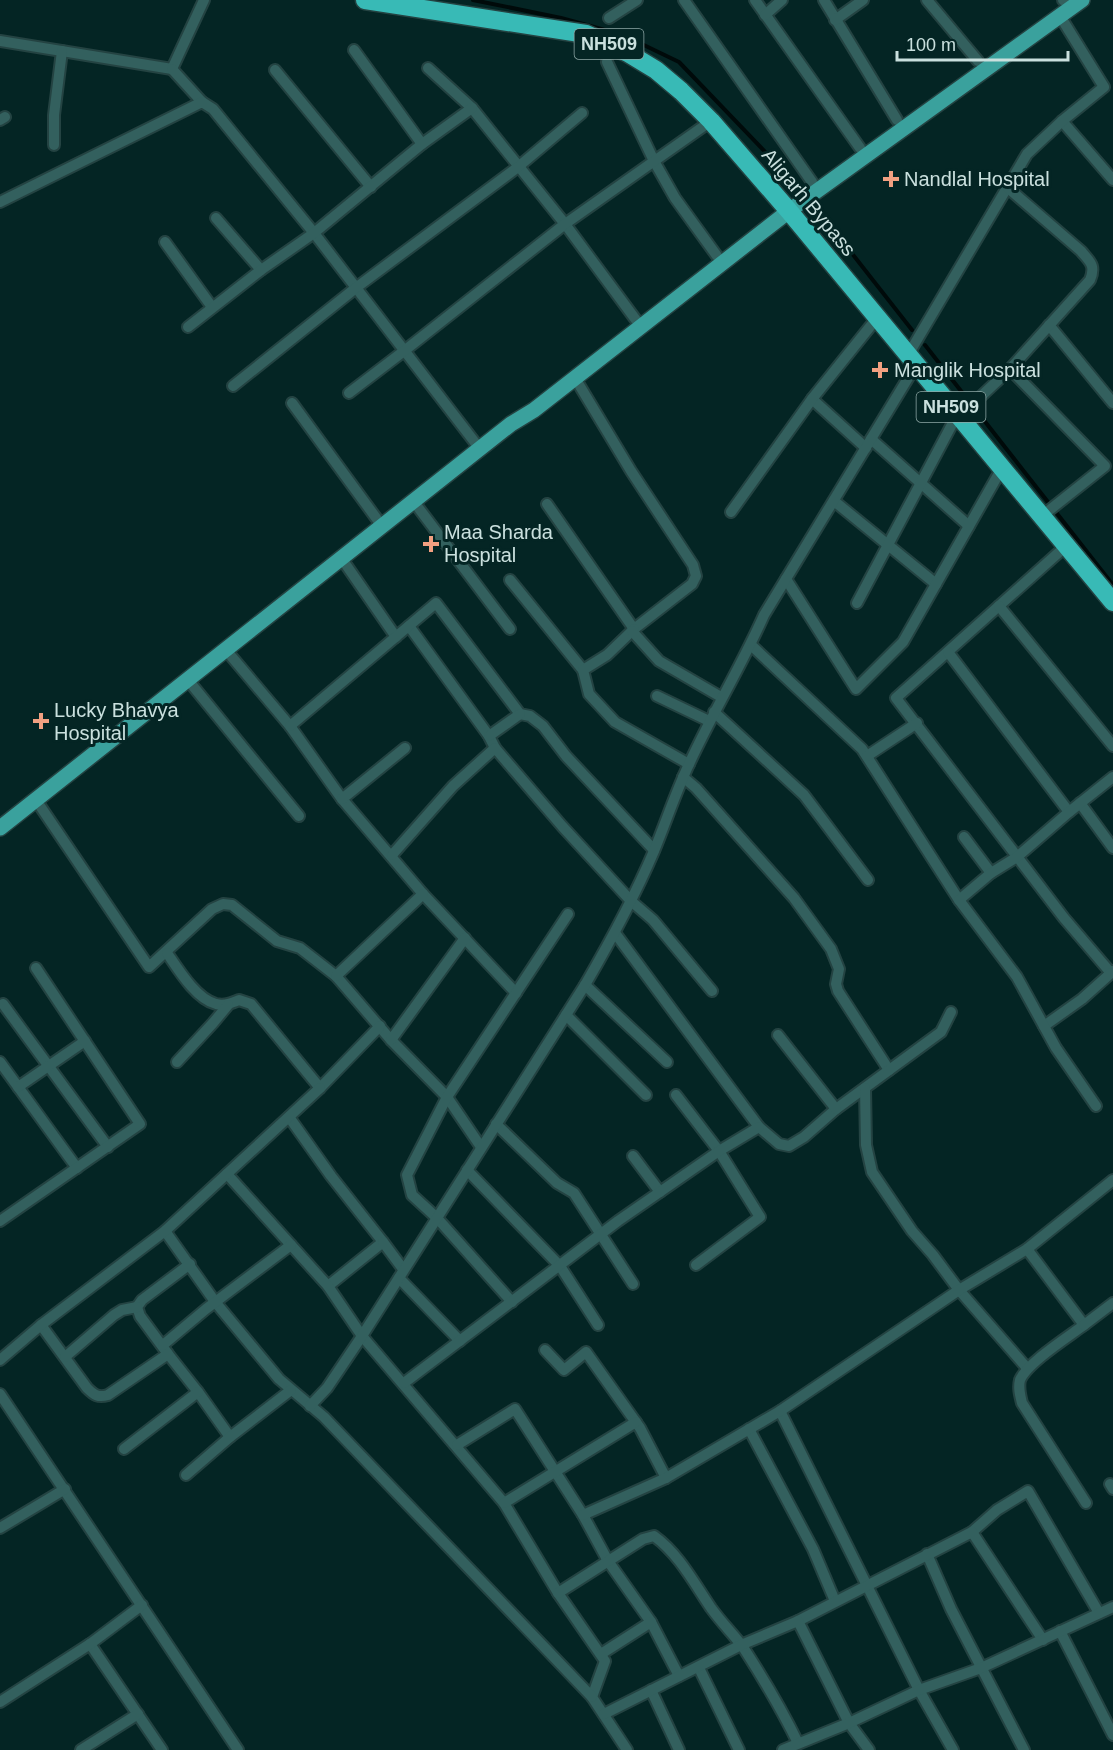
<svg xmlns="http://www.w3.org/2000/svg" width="1113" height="1750" viewBox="0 0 1113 1750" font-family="Helvetica,sans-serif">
	<rect width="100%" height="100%" fill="#042524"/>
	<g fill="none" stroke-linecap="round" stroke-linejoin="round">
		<g stroke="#000a0a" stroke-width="4">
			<path d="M473 0 561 18 623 35 679 62 794 182"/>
			<path d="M814 205 912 330"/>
			<path d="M925 345 1113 585"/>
		</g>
		<g stroke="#244342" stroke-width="14">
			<g id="street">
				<path d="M684 0 812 182"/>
				<path d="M755 0 860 148"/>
				<path d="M824 0 897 120"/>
				<path d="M927 0 978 61"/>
				<path d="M1063 0 1064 1"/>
				<path d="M765 15 782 0"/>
				<path d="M609 18 637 0"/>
				<path d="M835 20 863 0"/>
				<path d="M0 41 172 69 204 0"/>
				<path d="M354 50 422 144"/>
				<path d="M607 62 654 161 675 198 717 256"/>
				<path d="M428 68 472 108 565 224 636 320"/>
				<path d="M172 69 202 102"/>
				<path d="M275 70 371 187"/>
				<path d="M0 120 5 117"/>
				<path d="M1062 121 1113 180"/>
				<path d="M54 145V115L62 51"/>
				<path d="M0 202 202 102 213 109 314 233 480 449"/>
				<path d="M216 218 261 270"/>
				<path d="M165 242 212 307"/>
				<path d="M1049 325 1113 403"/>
				<path d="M188 327 261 270 314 233 422 144 472 108"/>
				<path d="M908 355 1027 154 1062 121 1104 87 1060 16"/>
				<path d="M1010 369 1105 466 1042 516"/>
				<path d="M233 386 357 287 518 167 582 113"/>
				<path d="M349 393 404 351 565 224 711 121"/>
				<path d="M812 399 866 448"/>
				<path d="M292 403 382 526"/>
				<path d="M959 417 1010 369 1090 280C1096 265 1090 262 1081 251L1008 188"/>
				<path d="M871 439 969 526"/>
				<path d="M834 501 936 584"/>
				<path d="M414 502 510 629"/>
				<path d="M547 504 634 629 692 584 696 576 693 565 631 471 575 378"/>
				<path d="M731 512 812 399 877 318"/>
				<path d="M1066 546 896 698 1064 918 1111 973 1113 971"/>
				<path d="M342 559 396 637"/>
				<path d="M786 579 856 689 903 642 1002 468"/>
				<path d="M510 580 583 670"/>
				<path d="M857 603 957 415"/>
				<path d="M999 606 1113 746"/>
				<path d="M409 626 489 736 495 748"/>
				<path d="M634 629 607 655 583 670 589 694 615 722 689 764"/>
				<path d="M632 631 659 661 721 697"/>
				<path d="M751 645 862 749 959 900"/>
				<path d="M226 650 290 726 342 799 423 894 516 993"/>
				<path d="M948 652 1069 812"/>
				<path d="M188 680 299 816"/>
				<path d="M657 696 709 721"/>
				<path d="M714 712 804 795 868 880"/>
				<path d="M290 726 436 603 520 714 530 716 543 726 566 756 654 850"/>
				<path d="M489 736 520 714"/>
				<path d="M867 756 917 723"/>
				<path d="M683 777 696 788 794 898 831 949 839 969 836 984 838 991 889 1070"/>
				<path d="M342 799 405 748"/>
				<path d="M36 800 149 967 212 909 223 904 232 905 277 941 300 948 336 976 391 1040 447 1097 481 1147"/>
				<path d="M1080 803 1113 848"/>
				<path d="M964 837 991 873"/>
				<path d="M392 855 453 786 495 748 562 826 631 901 653 920 712 991"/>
				<path d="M615 933 759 1127 779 1144 789 1146 804 1137 836 1109 941 1032 951 1012"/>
				<path d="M167 953C178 969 196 999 216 1004 225 1006 232 1003 239 1000L251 1004 320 1088 380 1026"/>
				<path d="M336 976 423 894"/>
				<path d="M585 985 667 1062"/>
				<path d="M3 1004 108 1147"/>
				<path d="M566 1015 646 1095"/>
				<path d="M1044 1026 1082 999 1111 973"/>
				<path d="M778 1035 836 1109"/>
				<path d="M391 1040 465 938"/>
				<path d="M0 1062 77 1168"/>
				<path d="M177 1062 213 1023 228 1005"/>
				<path d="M18 1087 85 1041"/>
				<path d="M865 1088 866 1145 872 1172 912 1231 933 1255 959 1290 1027 1368"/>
				<path d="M676 1095 719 1151 760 1217 696 1265"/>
				<path d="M1096 1106 1056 1048 1017 977 959 900 991 873 1017 857 1069 812 1113 777"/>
				<path d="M289 1117 331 1176 383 1242 328 1286"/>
				<path d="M496 1124 557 1183 574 1193 633 1284"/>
				<path d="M633 1156 660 1192"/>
				<path d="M467 1170 560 1266 598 1325"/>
				<path d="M227 1174 328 1286 362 1336 504 1503 558 1593 605 1661 592 1697 627 1750"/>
				<path d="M0 1221 140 1124 36 968"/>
				<path d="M165 1231 216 1303 279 1379 324 1417 592 1697"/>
				<path d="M383 1242 403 1269"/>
				<path d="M1027 1249 1084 1325C1068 1337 1027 1363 1020 1380 1018 1388 1020 1395 1022 1403L1086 1503"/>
				<path d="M190 1264 142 1300 137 1307 140 1316 168 1354 198 1392 230 1437"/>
				<path d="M399 1278 460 1341"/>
				<path d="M512 1302 437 1218 412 1195 407 1175 447 1097 568 914"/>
				<path d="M41 1325 87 1388C94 1395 98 1398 108 1395L168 1354"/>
				<path d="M1084 1325 1113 1303"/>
				<path d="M163 1345 206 1309 291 1245"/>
				<path d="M545 1350 564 1370 586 1352 640 1428 666 1478"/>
				<path d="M65 1357 114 1315 122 1310 137 1307"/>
				<path d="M0 1360 41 1325 165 1231 320 1088"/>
				<path d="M404 1383 618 1221 719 1151 759 1127"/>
				<path d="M0 1394 238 1750"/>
				<path d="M310 1406 327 1388 362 1336 585 985C610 942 634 898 654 851 666 822 676 791 690 762 713 712 742 665 764 615L916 365"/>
				<path d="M780 1411 919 1690 953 1750"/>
				<path d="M749 1429 813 1549 835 1601"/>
				<path d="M457 1445 515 1409 583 1515 608 1561 651 1622 679 1676"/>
				<path d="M124 1449 198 1392"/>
				<path d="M186 1475 230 1437 291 1390"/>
				<path d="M1110 1484 1113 1489"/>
				<path d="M504 1503 636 1422"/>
				<path d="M583 1515 666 1478 780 1411 959 1290 1027 1249 1113 1180"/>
				<path d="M0 1528 65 1489"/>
				<path d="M972 1532 997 1510 1028 1491 1099 1613"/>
				<path d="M927 1554 951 1609 1024 1750"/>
				<path d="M558 1593 643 1539 654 1536C679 1554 694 1583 711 1608 721 1622 733 1634 743 1647 763 1678 782 1710 798 1743"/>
				<path d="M798 1621 972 1532 1043 1640"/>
				<path d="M1060 1631 1113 1735"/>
				<path d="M90 1644 162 1750"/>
				<path d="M601 1654 651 1622"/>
				<path d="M699 1668 739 1750"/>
				<path d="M651 1690 679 1750"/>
				<path d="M0 1702 90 1644 142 1605"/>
				<path d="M604 1714 741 1645 798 1621 849 1723 869 1750"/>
				<path d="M81 1750 138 1714"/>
				<path d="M783 1750 849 1723 919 1690 981 1668 1113 1607"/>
			</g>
		</g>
		<g stroke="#244342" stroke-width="18">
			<path id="primary" d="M0 828 511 424 534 410 789 211 1082 0"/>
		</g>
		<g stroke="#244342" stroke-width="21">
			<path id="highway" d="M365 0 586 34 628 53 656 70 681 91 711 121 789 211 1113 602"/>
		</g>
		<use href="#street" stroke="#33605e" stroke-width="10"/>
		<use href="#primary" stroke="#3aa19d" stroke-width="15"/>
		<use href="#highway" stroke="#38bab6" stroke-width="18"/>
	</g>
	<g fill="#f2a081" stroke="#042524" stroke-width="2">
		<path d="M888 170h6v6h6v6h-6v6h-6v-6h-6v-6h6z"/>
		<path d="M877 361h6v6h6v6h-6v6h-6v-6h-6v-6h6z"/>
		<path d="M428 535h6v6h6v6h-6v6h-6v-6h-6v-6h6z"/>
		<path d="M38 712h6v6h6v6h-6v6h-6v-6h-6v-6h6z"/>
	</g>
	<g text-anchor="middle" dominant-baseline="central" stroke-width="6" stroke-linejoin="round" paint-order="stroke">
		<g fill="#042524" stroke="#8fa8a6" stroke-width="1.5">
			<rect x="574.5" y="29" width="69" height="30" rx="4.5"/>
			<rect x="916.5" y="392" width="69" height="30" rx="4.5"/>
		</g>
		<g font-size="18" font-weight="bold" fill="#cae0de">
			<text x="609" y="44">NH509</text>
			<text x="951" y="407">NH509</text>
		</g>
		<g font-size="20" fill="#cae0de" stroke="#042524" text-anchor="start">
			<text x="904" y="179">Nandlal Hospital</text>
			<text x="894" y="370">Manglik Hospital</text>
			<text x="444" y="532">Maa Sharda<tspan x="444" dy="23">Hospital</tspan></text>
			<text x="54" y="710">Lucky Bhavya<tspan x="54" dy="23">Hospital</tspan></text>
		</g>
		<g font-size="20" fill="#cae0de" stroke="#042524">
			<text transform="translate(809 202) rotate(50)">Aligarh Bypass</text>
		</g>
	</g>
	<path d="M897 51v9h171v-9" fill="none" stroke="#cae0de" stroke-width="3"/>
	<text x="906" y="51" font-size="18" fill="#cae0de" stroke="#042524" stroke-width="4.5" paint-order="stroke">100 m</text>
</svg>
